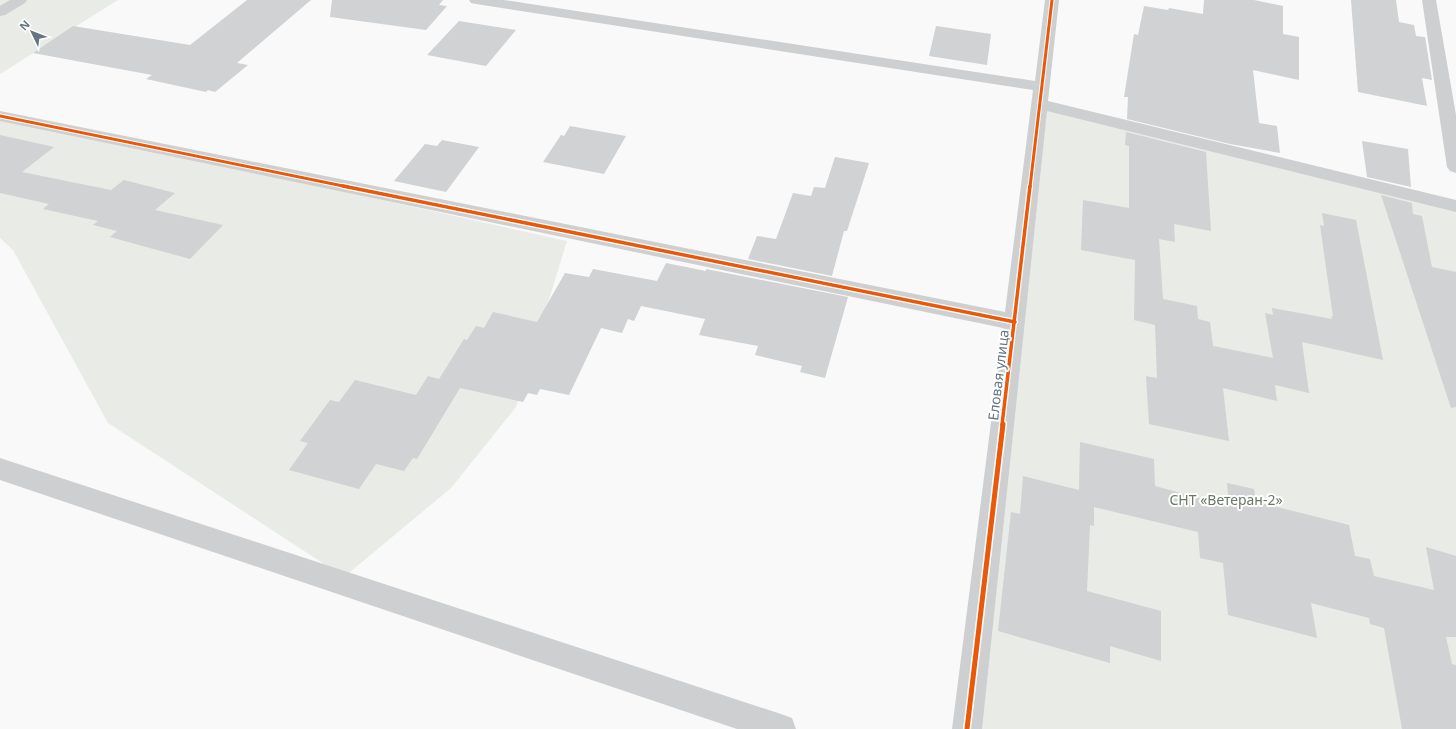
<svg xmlns="http://www.w3.org/2000/svg" width="1456" height="729" viewBox="0 0 1456 729" font-family="'Noto Sans',sans-serif">
	<rect width="100%" height="100%" fill="#f9f9f9"/>
	<g fill="#e8ebe6">
		<path d="M0 0H118L0 74Z"/>
		<path d="M1040 104 1456 206V729H967Z"/>
		<path d="M0 115 567 241 516 407 451 488 344 577 108 423 13 250 0 238Z"/>
	</g>
	<g fill="#d0d2d3">
		<path d="M247 0H311L237 63 248 65 215 92 208 90 206 92 146 79 152 75 33 53 73 26 190 45Z"/>
		<path d="M332 0H443L439 5 447 6 426 30 330 17Z"/>
		<path d="M1204 0H1254L1283 6V34L1299 37V80L1253 70 1259 123 1277 126 1280 153 1230 144 1127 119 1128 97H1124L1134 34 1138 35 1144 6 1168 10 1169 8 1203 14Z"/>
		<path d="M1351 0H1396L1399 22 1414 25 1416 36 1425 37 1432 80 1422 78 1427 106 1358 92Z"/>
		<path d="M459 21 516 30 486 66 427 55Z"/>
		<path d="M936 26 991 34 987 65 929 56Z"/>
		<path d="M570 126 626 136 604 174 543 162 561 135 564 136Z"/>
		<path d="M1126 132 1206 152 1211 231 1174 224 1175 242 1159 239 1163 299 1197 306 1198 319 1210 322 1213 346 1273 358 1265 313 1273 315 1272 308 1332 319 1331 316 1333 317 1320 225 1324 226 1322 213 1356 220 1383 360 1302 342 1309 393 1275 385 1277 401 1223 388 1229 441 1149 424 1146 376 1157 378 1155 325 1134 320 1135 260 1081 250 1083 200 1129 208V146L1125 145Z"/>
		<path d="M0 135 54 147 22 172 111 190 124 180 175 193 155 210 223 225 190 259 110 237 117 231 93 225 98 221 43 209 49 204 0 193Z"/>
		<path d="M442 140 479 147 446 192 394 181 425 144 437 146Z"/>
		<path d="M1362 141 1408 149 1411 187 1367 177Z"/>
		<path d="M835 157 869 163 847 231H844L832 276 748 259 757 236 776 239 793 193 811 196 814 187 825 188Z"/>
		<path d="M1381 195 1412 203 1413 214 1422 216 1432 267 1456 272V407L1451 408Z"/>
		<path d="M666 263 706 271V269L848 297 825 378 800 372 802 366 755 355 758 346 699 335 705 319 641 306 634 321 628 319 622 333 601 328 569 395 540 389 537 395 528 393 523 402 460 388 417 459 413 458 404 471 376 464 359 489 289 470 308 443 300 441 330 400 339 402 355 380 416 395 428 376 439 379 464 339 467 340 476 326 484 328 493 312 537 322 565 273 589 277 593 269 657 281Z"/>
		<path d="M1080 442 1154 459 1155 486 1229 506 1227 483 1254 489 1255 495 1260 497 1261 503 1349 525 1355 556 1370 559 1374 576 1434 590 1426 547 1456 556V637H1446L1452 664 1456 665V729H1402L1384 628 1370 624 1369 618 1311 603 1317 638 1228 615 1223 563 1200 558 1198 532 1094 507V526L1090 525 1087 591 1161 611V661L1110 646V663L998 631 1011 512 1020 514 1023 476 1079 490Z"/>
	</g>
	<g fill="none" stroke-linecap="round" stroke-linejoin="round">
		<g fill="#cecfd0" fill-rule="evenodd">
			<path d="M10 0H27L25 3 5 15 0 16V6Z"/>
			<path d="M469 0H504L1035 81 1045 0H1059L1048 101 1456 200V212L1047 111 982 729H952L1003 328 0 121V111L1005 312 1033 90 476 4 471 3Z"/>
			<path d="M1422 0H1436L1456 115V173L1450 171 1447 167Z"/>
			<path d="M0 458 781 714 792 718 796 729H737L0 480Z"/>
		</g>
		<g stroke="#fff" stroke-width="5">
			<g id="cycleway-far2">
				<path d="M0 116 348 187"/>
				<path d="M1030 187 1052 0"/>
			</g>
		</g>
		<g stroke="#fff" stroke-width="6">
			<g id="cycleway-far1">
				<path d="M343 186 1015 322"/>
				<path d="M1002 425 1030 186"/>
			</g>
		</g>
		<g stroke="#fff" stroke-width="8">
			<path id="cycleway" d="M967 729 1003 424"/>
		</g>
		<use href="#cycleway-far2" stroke="#e8590c" stroke-width="3"/>
		<use href="#cycleway-far1" stroke="#e8590c" stroke-width="3.5"/>
		<use href="#cycleway" stroke="#e8590c" stroke-width="5"/>
	</g>
	<g text-anchor="middle" dominant-baseline="central" stroke-width="4" stroke-linejoin="round" paint-order="stroke">
		<g font-size="14" fill="#657683" stroke="#fff">
			<text transform="translate(998 375) rotate(-83)">Еловая улица</text>
		</g>
		<g font-size="14" fill="#687a64" stroke="#fff">
			<text x="1226" y="499">СНТ «Ветеран-2»</text>
		</g>
	</g>
	<g transform="translate(32 32) rotate(313)" stroke="#ffffff" stroke-width="3" paint-order="stroke">
	<path d="M0-3L7 15L0 10L-7 15Z" fill="#657683"/>
	<text y="-6" font-size="11" font-weight="bold" text-anchor="middle" fill="#657683">N</text>
	</g>
</svg>
